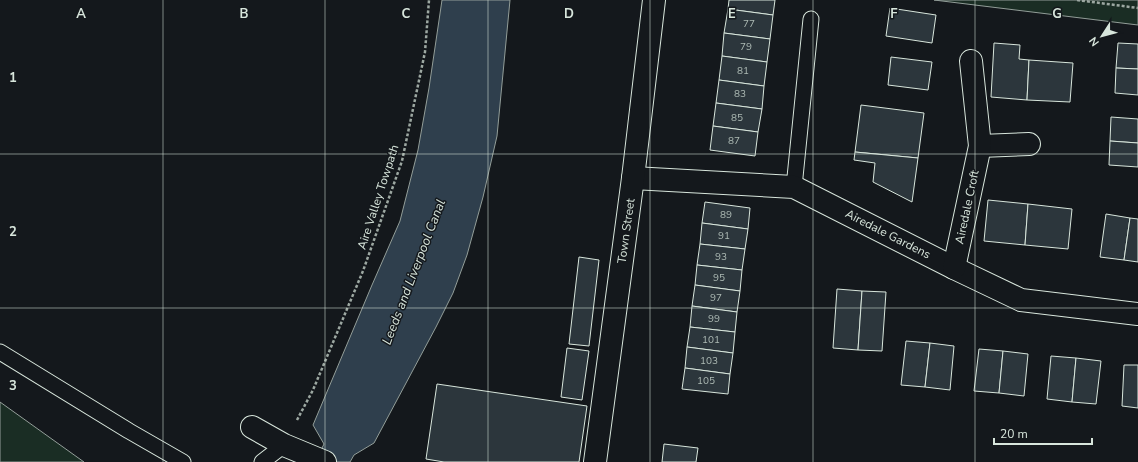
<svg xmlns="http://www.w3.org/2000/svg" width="1138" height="462" viewBox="0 0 1138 462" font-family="'Nunito Sans',sans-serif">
	<rect width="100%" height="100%" fill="#14181c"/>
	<g fill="#1a2d24" stroke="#939e99">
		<path d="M934 0H1138V25Z"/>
		<path d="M0 402 84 462H0Z"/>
	</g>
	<path fill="#2f3f4d" stroke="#939e99" d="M442 0H510L497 136 483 197 467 255 453 293 436 327 374 443 354 455 350 462H315L324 444 313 425 372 285 400 221 418 150 429 88Z"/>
	<g fill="#2c363c" stroke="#d8e6dc">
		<path d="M729 0H775L773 15 728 9Z"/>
		<path d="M890 8 936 15 932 43 886 36Z"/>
		<path d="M728 9 773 15 770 39 724 33Z"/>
		<path d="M724 33 770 39 767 62 722 56Z"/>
		<path d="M994 43 1020 45 1019 59 1029 60 1027 100 991 97Z"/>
		<path d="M1118 43 1138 44V69L1116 68Z"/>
		<path d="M722 56 767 62 764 86 719 80Z"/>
		<path d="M891 57 932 62 928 90 888 85Z"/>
		<path d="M1029 60 1073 63 1070 102 1027 100Z"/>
		<path d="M1116 68 1138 69V95L1115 93Z"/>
		<path d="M719 80 764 86 762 109 716 103Z"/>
		<path d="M716 103 762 109 758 132 713 126Z"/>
		<path d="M861 105 924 113 918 158 855 152Z"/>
		<path d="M1111 117 1138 119V143L1110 141Z"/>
		<path d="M713 126 758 132 755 156 710 150Z"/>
		<path d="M1110 141 1138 143V167L1109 165Z"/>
		<path d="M855 152 918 158 912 202 873 182 875 163 854 160Z"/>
		<path d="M988 200 1028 204 1025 245 984 241Z"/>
		<path d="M705 202 750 208 748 229 702 223Z"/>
		<path d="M1028 204 1072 209 1068 249 1025 245Z"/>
		<path d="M1106 214 1130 218 1124 260 1100 257Z"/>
		<path d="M1130 218 1138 219V262L1124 260Z"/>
		<path d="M702 223 748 229 745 249 700 244Z"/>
		<path d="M700 244 745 249 742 270 697 265Z"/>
		<path d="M579 257 599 260 589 346 569 344Z"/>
		<path d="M697 265 742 270 740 291 695 285Z"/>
		<path d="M695 285 740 291 737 312 692 306Z"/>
		<path d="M837 289 862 291 858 350 833 348Z"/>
		<path d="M862 291 886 292 882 351 858 350Z"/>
		<path d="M692 306 737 312 735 332 690 327Z"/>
		<path d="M690 327 735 332 733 353 687 347Z"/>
		<path d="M906 341 930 343 925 387 901 385Z"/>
		<path d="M930 343 954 346 950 390 925 387Z"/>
		<path d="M687 347 733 353 730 374 685 368Z"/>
		<path d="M567 348 589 351 582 400 561 397Z"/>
		<path d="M979 349 1003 351 999 393 974 391Z"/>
		<path d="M1003 351 1028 354 1024 396 999 393Z"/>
		<path d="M1051 356 1076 358 1072 402 1047 399Z"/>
		<path d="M1076 358 1101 361 1096 404 1072 402Z"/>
		<path d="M1124 365H1138V408L1122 406Z"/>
		<path d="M685 368 730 374 728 394 682 389Z"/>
		<path d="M437 384 587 406 579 462H444L426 459Z"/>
		<path d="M664 444 698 448 696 462H662Z"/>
	</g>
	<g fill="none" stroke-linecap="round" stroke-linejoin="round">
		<g stroke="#d8e6dc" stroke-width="17">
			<g id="lane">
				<path d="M794 187 811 19"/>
				<path d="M0 352 129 431 183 462"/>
				<path d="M262 462 284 445"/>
			</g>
		</g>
		<g stroke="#d8e6dc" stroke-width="24">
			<g id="street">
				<path d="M980 146 1029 144"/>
				<path d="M633 178 794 187 954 268 1021 300 1138 314"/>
				<path d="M954 268 980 146 971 61"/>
				<path d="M252 427 284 445 325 462"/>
			</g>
		</g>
		<g stroke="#d8e6dc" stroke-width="24">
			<path id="primary" d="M595 462 633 178 654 0"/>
		</g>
		<g stroke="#9da8a2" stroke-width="2.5" stroke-dasharray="3 2" stroke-linecap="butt">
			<path d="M1077 0 1138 8"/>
			<path d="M297 420 313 390 363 271 402 161 425 52 429 0"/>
		</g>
		<use href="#lane" stroke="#14181c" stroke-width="15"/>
		<use href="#street" stroke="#14181c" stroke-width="22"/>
		<use href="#primary" stroke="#14181c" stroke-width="22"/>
	</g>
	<path fill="none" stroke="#d8e6dc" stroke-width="1" stroke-opacity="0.55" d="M163 0V462M325 0V462M488 0V462M650 0V462M813 0V462M975 0V462M0 154H1138M0 308H1138"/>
	<g text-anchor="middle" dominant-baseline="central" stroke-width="3" stroke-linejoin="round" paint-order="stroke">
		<g font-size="10" fill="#adbab4">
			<text x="749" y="24">77</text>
			<text x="746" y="47">79</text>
			<text x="743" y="71">81</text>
			<text x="740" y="94">83</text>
			<text x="737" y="118">85</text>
			<text x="734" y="141">87</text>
			<text x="726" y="215">89</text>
			<text x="724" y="236">91</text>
			<text x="721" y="257">93</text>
			<text x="719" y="278">95</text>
			<text x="716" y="298">97</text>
			<text x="714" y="319">99</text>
			<text x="711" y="340">101</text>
			<text x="709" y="361">103</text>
			<text x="706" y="381">105</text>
		</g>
		<g font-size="12" fill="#d8e6dc" stroke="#14181c">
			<text transform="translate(378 197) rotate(-72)">Aire Valley Towpath</text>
			<text transform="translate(967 207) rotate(-78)">Airedale Croft</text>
			<text transform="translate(626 231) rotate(-82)">Town Street</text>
			<text transform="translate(888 234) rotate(27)">Airedale Gardens</text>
		</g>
		<g font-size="13" font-style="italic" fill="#d8e6dc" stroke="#14181c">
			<text transform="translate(414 272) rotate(-69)">Leeds and Liverpool Canal</text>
		</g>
	</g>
	<g font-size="13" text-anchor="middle" font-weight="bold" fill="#d8e6dc" stroke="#14181c" stroke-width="3" stroke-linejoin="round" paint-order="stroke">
		<text x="81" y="18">A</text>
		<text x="244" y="18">B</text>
		<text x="406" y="18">C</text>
		<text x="569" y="18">D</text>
		<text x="732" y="18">E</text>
		<text x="894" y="18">F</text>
		<text x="1057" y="18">G</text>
		<text x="13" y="82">1</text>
		<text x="13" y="236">2</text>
		<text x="13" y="390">3</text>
	</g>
	<g transform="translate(1102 36) rotate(234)" stroke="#14181c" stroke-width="3" paint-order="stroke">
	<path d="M0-3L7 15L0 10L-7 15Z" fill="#d8e6dc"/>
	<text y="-6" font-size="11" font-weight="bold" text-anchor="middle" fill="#d8e6dc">N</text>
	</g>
	<path d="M994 438v6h98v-6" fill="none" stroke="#d8e6dc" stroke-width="2"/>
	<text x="1000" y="438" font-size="12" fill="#d8e6dc" stroke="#14181c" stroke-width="3" paint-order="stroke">20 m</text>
</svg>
